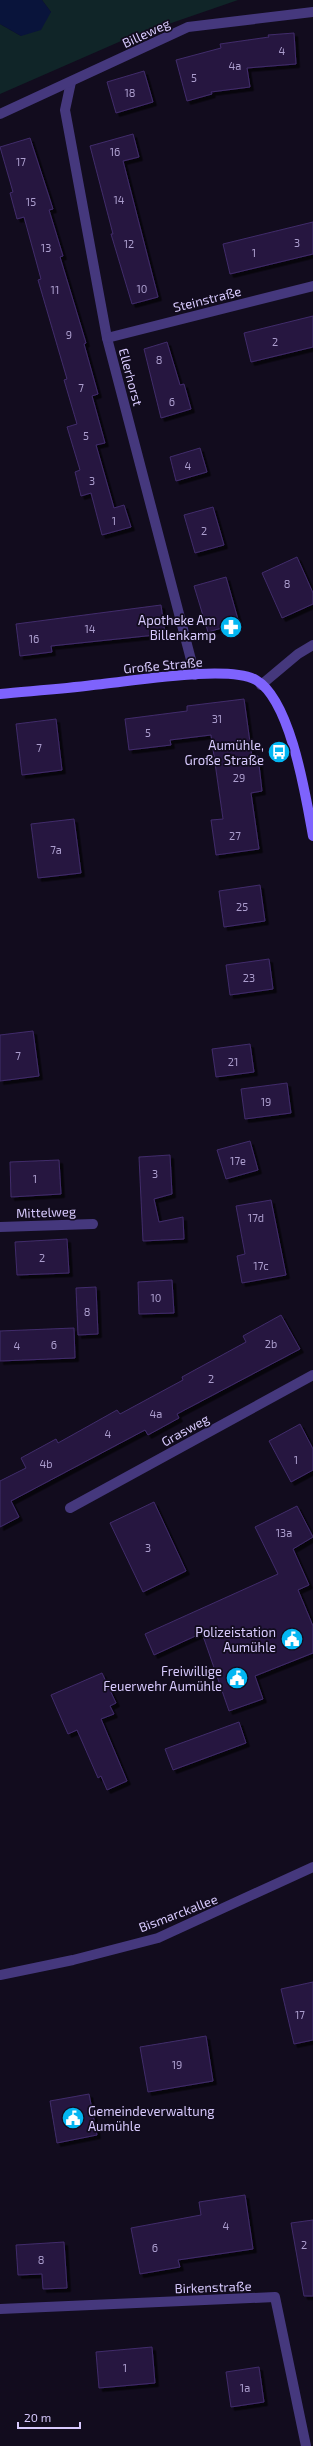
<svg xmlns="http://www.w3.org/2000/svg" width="313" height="2446" viewBox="0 0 313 2446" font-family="'Exo 2',sans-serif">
	<defs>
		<filter id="shadow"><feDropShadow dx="3.5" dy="3.5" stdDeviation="0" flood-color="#0009"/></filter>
	</defs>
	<rect width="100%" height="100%" fill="#120c1e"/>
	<path fill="#102528" d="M42 0H238L128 38 0 94V24L21 36 51 12Z"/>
	<path fill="#09143b" d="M0 0H42L51 12 41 30 21 36 0 24Z"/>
	<g fill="#26193f" stroke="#412b6b" filter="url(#shadow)">
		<path d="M294 33 296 64 247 68 250 87 211 92 212 94 187 101 176 60 221 48 220 44 269 37 268 35Z"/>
		<path d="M144 71 153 102 116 113 107 82Z"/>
		<path d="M133 134 139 157 123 161 158 297 132 304 111 234H113L90 146Z"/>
		<path d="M30 138 53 209 49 210 63 256 60 257 86 343 84 344 98 394 92 396 105 443 96 445 114 508 124 505 131 527 102 535 91 493 81 496 75 472 80 470 67 427 77 424 64 380 67 379 38 280 41 279 24 217 17 219 10 193 13 192 0 147Z"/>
		<path d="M313 222V254L230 274 223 244Z"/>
		<path d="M313 316V347L251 362 244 333Z"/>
		<path d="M167 342 180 385 184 384 191 409 161 418 144 349Z"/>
		<path d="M200 448 207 472 176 481 170 457Z"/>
		<path d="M213 507 224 545 195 553 184 515Z"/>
		<path d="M297 557 313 593V604L282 618 262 573Z"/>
		<path d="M226 577 239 623 208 632 194 586Z"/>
		<path d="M161 605 165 634 51 646 52 652 20 656 16 624Z"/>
		<path d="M244 699 252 757 258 756 262 791 251 793 259 849 216 855 211 820 223 819 211 735 170 740 171 745 129 750 125 719 187 711V706Z"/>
		<path d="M56 719 62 770 22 775 16 724Z"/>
		<path d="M74 819 81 873 38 878 31 824Z"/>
		<path d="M260 885 265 921 224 927 219 891Z"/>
		<path d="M269 959 273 989 230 995 226 965Z"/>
		<path d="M33 1031 39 1076 0 1081V1035Z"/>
		<path d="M250 1044 254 1072 216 1077 212 1049Z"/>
		<path d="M287 1083 291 1113 245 1119 241 1089Z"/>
		<path d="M250 1141 258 1170 226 1179 217 1150Z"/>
		<path d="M170 1155 172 1194 154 1199 159 1222 183 1217 184 1239 143 1241 139 1157Z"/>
		<path d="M59 1160 61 1194 11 1197 10 1162Z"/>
		<path d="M271 1200 286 1275 242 1283 237 1256 245 1254 236 1206Z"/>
		<path d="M67 1239 69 1273 17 1275 15 1242Z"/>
		<path d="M172 1280 174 1313 139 1314 138 1282Z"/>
		<path d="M96 1287 98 1334 78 1335 76 1288Z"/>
		<path d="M281 1315 300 1349 177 1414 179 1418 148 1435 145 1430 11 1501 19 1517 0 1527V1481L26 1468 21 1458 56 1439 58 1443 117 1410 120 1414 183 1380 182 1377 246 1342 243 1336Z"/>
		<path d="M74 1328 75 1358 0 1361V1331Z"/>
		<path d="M300 1424 313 1449V1470L291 1482 269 1441Z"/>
		<path d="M154 1502 186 1571 143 1592 110 1523Z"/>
		<path d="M297 1506 313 1537 293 1549 309 1585 298 1590 313 1626V1653L255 1676 263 1699 229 1711 202 1633 154 1655 145 1634 278 1574 255 1527Z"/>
		<path d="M102 1673 116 1703 110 1706 114 1714 101 1719 127 1781 107 1790 101 1776 98 1778 77 1730 68 1734 51 1695Z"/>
		<path d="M239 1722 246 1743 173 1770 165 1749Z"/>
		<path d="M313 1982V2040L294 2044 281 1989Z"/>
		<path d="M206 2036 213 2081 148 2092 140 2047Z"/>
		<path d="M89 2094 97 2135 57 2143 50 2101Z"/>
		<path d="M245 2195 253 2249 178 2260 180 2267 140 2274 131 2228 201 2215 199 2202Z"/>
		<path d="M313 2220V2296H304L291 2223Z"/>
		<path d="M64 2242 67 2288 43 2289 42 2274 18 2275 16 2245Z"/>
		<path d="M152 2347 155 2383 99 2388 96 2352Z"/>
		<path d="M259 2367 264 2402 231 2407 226 2372Z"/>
	</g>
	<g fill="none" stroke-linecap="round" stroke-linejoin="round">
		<g stroke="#45387d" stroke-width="10">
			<path d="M71 82 65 110 107 338 195 675"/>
			<path d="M0 114 188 27 313 12"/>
			<path d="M107 338 313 286"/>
			<path d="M261 685 298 654 313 645"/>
			<path d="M0 1227 93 1224"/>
			<path d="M70 1508 313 1375"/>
			<path d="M0 1975 73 1960 158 1938 313 1867"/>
			<path d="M0 2309 275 2297 306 2446"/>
		</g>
		<path stroke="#7e63fd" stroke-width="10" d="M0 694C31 691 62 689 93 685 128 682 228 664 256 680 291 700 306 798 313 836"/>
	</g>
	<defs>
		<g id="pharmacy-disc" transform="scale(1.15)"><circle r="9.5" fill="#03b6f2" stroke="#120c1e"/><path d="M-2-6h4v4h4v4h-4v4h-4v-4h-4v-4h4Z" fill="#fff"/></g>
		<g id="bus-disc" transform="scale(1.15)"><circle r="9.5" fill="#03b6f2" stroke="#120c1e"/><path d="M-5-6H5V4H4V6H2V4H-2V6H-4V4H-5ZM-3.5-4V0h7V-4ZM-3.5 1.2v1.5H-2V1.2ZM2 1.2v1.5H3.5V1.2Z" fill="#fff"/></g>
		<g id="civic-disc" transform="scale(1.15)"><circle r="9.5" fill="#03b6f2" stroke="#120c1e"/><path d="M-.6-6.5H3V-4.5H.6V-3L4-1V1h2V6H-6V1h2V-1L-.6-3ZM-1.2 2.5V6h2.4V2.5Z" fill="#fff"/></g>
	</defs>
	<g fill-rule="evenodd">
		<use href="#pharmacy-disc" x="231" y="627"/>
		<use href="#bus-disc" x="279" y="752"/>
		<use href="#civic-disc" x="292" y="1639"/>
		<use href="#civic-disc" x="237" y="1678"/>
		<use href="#civic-disc" x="73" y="2118"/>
	</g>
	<g text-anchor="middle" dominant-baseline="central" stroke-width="3.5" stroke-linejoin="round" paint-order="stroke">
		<g font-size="11" fill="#ac9ece">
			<text x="282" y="50">4</text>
			<text x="235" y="65">4a</text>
			<text x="194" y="77">5</text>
			<text x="130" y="92">18</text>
			<text x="115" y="151">16</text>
			<text x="21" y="161">17</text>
			<text x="119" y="199">14</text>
			<text x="31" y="201">15</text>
			<text x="297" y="242">3</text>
			<text x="129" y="243">12</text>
			<text x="46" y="247">13</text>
			<text x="254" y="252">1</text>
			<text x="142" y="288">10</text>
			<text x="55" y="289">11</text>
			<text x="69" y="334">9</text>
			<text x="275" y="341">2</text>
			<text x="159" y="359">8</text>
			<text x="81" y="387">7</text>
			<text x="172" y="401">6</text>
			<text x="86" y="435">5</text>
			<text x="188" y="465">4</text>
			<text x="92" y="480">3</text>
			<text x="114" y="520">1</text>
			<text x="204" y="530">2</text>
			<text x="287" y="583">8</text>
			<text x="90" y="628">14</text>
			<text x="34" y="638">16</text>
			<text x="217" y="718">31</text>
			<text x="148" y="732">5</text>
			<text x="39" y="747">7</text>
			<text x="239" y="777">29</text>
			<text x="235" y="835">27</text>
			<text x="56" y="849">7a</text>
			<text x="242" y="906">25</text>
			<text x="249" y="977">23</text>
			<text x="18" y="1055">7</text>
			<text x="233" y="1061">21</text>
			<text x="266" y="1101">19</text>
			<text x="238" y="1160">17e</text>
			<text x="155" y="1173">3</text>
			<text x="35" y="1178">1</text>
			<text x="256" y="1217">17d</text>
			<text x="42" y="1257">2</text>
			<text x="261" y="1265">17c</text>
			<text x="156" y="1297">10</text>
			<text x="87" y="1311">8</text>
			<text x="271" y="1343">2b</text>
			<text x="54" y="1344">6</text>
			<text x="17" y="1345">4</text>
			<text x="211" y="1378">2</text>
			<text x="156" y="1413">4a</text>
			<text x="108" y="1433">4</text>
			<text x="296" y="1459">1</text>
			<text x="46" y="1463">4b</text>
			<text x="284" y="1532">13a</text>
			<text x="148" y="1547">3</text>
			<text x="300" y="2014">17</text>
			<text x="177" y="2064">19</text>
			<text x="226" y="2225">4</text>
			<text x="304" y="2244">2</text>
			<text x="155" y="2247">6</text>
			<text x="41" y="2259">8</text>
			<text x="125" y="2367">1</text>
			<text x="245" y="2387">1a</text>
		</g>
		<g font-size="13" fill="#d8cafe" stroke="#120c1e">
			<text transform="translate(146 33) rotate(-25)">Billeweg</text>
			<text transform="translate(207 299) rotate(-14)">Steinstraße</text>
			<text transform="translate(131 377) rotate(75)">Ellerhorst</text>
			<text transform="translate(163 665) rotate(-5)">Große Straße</text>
			<text transform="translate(46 1212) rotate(-2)">Mittelweg</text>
			<text transform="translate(185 1430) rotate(-29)">Grasweg</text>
			<text transform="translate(178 1913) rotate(-21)">Bismarckallee</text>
			<text transform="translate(213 2287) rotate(-2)">Birkenstraße</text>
		</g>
		<g font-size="13" fill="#d8cafe" stroke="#120c1e" text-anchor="end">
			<text x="216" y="620">Apotheke Am<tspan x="216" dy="15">Billenkamp</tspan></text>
			<text x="264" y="745">Aumühle,<tspan x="264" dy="15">Große Straße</tspan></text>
			<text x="276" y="1632">Polizeistation<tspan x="276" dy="15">Aumühle</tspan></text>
			<text x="222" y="1671">Freiwillige<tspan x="222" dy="15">Feuerwehr Aumühle</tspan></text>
			<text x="88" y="2111" text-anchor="start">Gemeindeverwaltung<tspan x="88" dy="15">Aumühle</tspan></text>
		</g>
	</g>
	<path d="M18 2422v6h62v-6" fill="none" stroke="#d8cafe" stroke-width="2"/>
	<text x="24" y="2422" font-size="12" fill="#d8cafe" stroke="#120c1e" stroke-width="3" paint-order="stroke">20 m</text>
</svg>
